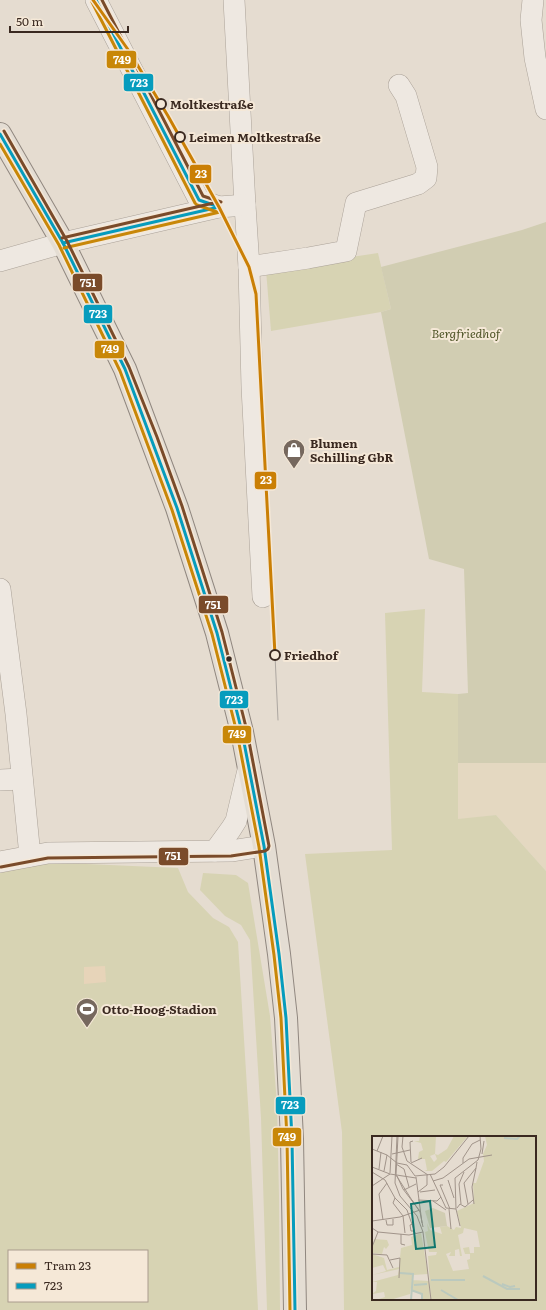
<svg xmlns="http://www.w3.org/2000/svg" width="546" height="1310" viewBox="0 0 546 1310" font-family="Literata,serif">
	<rect width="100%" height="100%" fill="#e5dcd0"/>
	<path fill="#e4d8c1" d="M458 763H546V871L496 815 458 820Z"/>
	<g fill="#d7d3b3" fill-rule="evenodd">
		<path d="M378 253 391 309 381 312 271 331 266 270Z"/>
		<path d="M425 609 422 692 458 694V819L496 815 546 871V1310H344L342 1132 305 854 392 850 385 613ZM373 1137H535V1299H373Z"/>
		<path d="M41 862 178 868 188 892 213 918 229 927 238 942 249 1120 258 1310H0V872ZM9 1251H147V1301H9Z"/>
		<path d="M203 873 236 875 248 883 270 1016 277 1104 279 1196 280 1310H267L261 1118 250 940 241 925 225 916 200 890Z"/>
	</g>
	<path fill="#e7d4b9" d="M105 966 106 982 84 984V967Z"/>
	<path fill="#d1cdb2" d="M546 222V763H458V694L468 693 464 569 429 559 381 312 391 309 381 267 522 230Z"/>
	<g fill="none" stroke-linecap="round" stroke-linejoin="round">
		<g stroke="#aba298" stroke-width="22">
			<g id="minor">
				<path d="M96 0 199 200 219 207"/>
				<path d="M234 0 245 205 249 267 252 387 263 597"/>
				<path d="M533 0 531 20 535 58 546 109"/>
				<path d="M0 261 63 243 184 215 219 207 245 205"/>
				<path d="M249 267 308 258 346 251 356 203 418 184 426 178 427 167 406 96 399 85"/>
				<path d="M0 589 16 714 30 856"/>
				<path d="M0 780 22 779"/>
				<path d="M215 851 231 829 236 821 249 766"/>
				<path d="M0 862 48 853 231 851 264 846"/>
			</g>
		</g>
		<g stroke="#90877f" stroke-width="24">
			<path id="major" d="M0 134 63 243 125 369 177 508 217 633 242 732 264 846 279 954 286 1018 292 1139 295 1310"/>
		</g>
		<use href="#minor" stroke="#eee8e1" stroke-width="21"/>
		<use href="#major" stroke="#e4ddd3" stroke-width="22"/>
		<path stroke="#ada7a1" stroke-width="1" d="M275 655 278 720"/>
		<g stroke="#f5e8d7" stroke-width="6">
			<g id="bus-1">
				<path d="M96 0 199 200 219 207"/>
				<path d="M0 134 63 243 125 369 177 508 217 633 242 732 264 846 279 954 286 1018 292 1139 295 1310"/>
				<path d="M63 243 219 207"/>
			</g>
		</g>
		<g stroke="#f5e8d7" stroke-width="6">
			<g id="bus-2">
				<path d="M92 2 195 203 197 205 217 212"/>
				<path d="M0 144 59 245 120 371 172 510 212 634 237 733 259 847 274 955 281 1018 287 1139 290 1310"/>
				<path d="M64 248 220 212"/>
			</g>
		</g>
		<g stroke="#f5e8d7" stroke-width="6">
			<g id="bus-3">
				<path d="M102 0 203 196 221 202"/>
				<path d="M62 238 218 202"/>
				<path d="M1 867 48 858 231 856 265 851 268 849 269 846 247 731 222 632 182 506 157 437 129 367 67 241 4 131"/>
			</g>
		</g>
		<use href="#bus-1" stroke="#069cbd" stroke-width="3"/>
		<use href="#bus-2" stroke="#c88708" stroke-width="3"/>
		<use href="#bus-3" stroke="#7a4b2a" stroke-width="3"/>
		<g stroke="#f5e8d7" stroke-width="6">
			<path id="tram-1" d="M93 0 129 51 168 116 219 207 249 267 256 294 275 655"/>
		</g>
		<use href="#tram-1" stroke="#ca7f05" stroke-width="3"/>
	</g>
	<defs>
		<g id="shop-pin" transform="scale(1.15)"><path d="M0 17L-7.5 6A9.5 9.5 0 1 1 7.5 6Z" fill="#76685e" stroke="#f5e8d7"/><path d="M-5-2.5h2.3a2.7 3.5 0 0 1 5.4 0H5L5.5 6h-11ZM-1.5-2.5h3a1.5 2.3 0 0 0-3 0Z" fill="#fff"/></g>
		<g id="stadium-pin" transform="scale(1.15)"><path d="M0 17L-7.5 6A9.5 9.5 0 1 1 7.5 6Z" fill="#76685e" stroke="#f5e8d7"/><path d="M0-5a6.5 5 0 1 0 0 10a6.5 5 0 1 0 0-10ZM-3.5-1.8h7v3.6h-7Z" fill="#fff"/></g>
	</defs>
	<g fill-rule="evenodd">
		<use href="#shop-pin" x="294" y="450"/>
		<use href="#stadium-pin" x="87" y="1009"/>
	</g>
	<g fill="#f5e8d7" stroke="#3a2920" stroke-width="2">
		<circle cx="161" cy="104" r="5"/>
		<circle cx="180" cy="137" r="5"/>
		<circle cx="275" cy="655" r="5"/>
	</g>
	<circle fill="#3a2920" stroke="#f5e8d7" stroke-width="1.5" cx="229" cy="659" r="3.5"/>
	<g text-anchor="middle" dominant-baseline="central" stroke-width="4" stroke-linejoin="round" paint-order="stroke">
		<g font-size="12" font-weight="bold" fill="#3a2920" stroke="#f5e8d7" text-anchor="start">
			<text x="170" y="104">Moltkestraße</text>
			<text x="189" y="137">Leimen Moltkestraße</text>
			<text x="284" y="655">Friedhof</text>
		</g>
		<g font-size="12" font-style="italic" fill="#505528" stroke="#f5e8d7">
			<text x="466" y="333">Bergfriedhof</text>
		</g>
		<g font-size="12" font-weight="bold" fill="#3a2920" stroke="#f5e8d7" text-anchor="start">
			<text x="310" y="443">Blumen<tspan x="310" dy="14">Schilling GbR</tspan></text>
			<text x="102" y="1009">Otto-Hoog-Stadion</text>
		</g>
	</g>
	<g transform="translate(372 1136)">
		<rect width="164" height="164" fill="#e5dcd0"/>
		<path d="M48 0H64L63 18 58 20 62 26 65 23 63 18 66 19 75 13 82 0H96L74 26 72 25 60 35H52L55 34 53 23H46L47 16 51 14 49 7 42 5H47ZM113 0H164V164H59L56 120 64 119 65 116H57L53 96 56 95 55 87 58 94 70 98 68 91 75 90 82 94 84 91 89 92 85 75 102 67 101 47H104L112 25 111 18 115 9ZM92 92 105 95 108 111H102V117H98L97 111 91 112 93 118H98V123L95 124 97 133 81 135 74 118 79 116 77 120H83V114L87 113 88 120H90L86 99 91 97ZM49 97 56 138 41 139 38 158 18 164H4L13 161 12 156 0 158 4 155 5 146H0L26 139 27 133 0 139 14 135 11 129 0 132V118L12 122 15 134 27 131 29 112 40 109 39 101ZM2 103 15 104 17 109 14 113 12 111 10 118 0 117ZM40 144 57 145 58 164H49L50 158 39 154Z" fill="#d7d3b3" fill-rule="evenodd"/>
		<path d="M61 72 73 77 75 90 58 92 53 75Z" fill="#d1cdb2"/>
		<path fill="none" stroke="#bbc9be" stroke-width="2" d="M132 2 145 3 148 0M28 137 41 138 39 164M111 140 135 153H148M59 144H93M130 148 138 151 143 150M42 149 55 148M39 154 50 158V164M69 154 86 164"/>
		<path fill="none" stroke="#a1948a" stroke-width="1" d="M25 0 23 47 28 60 45 80 51 96 59 164M26 0 24 39 43 69M31 0 30 11 35 25 56 39M0 13 15 19 25 27M5 15 11 0M20 18 38 14M110 18 112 5M39 26 38 6 41 5M25 27 35 29 43 40 63 38 72 31 97 0M39 27 50 22M91 27V22L100 8 108 4M24 28 32 33 37 51M0 31 18 38 44 42M7 33 9 16M12 35 15 19M0 36 13 44 23 62 35 74 43 97M18 37 20 0M58 38 74 72 84 73M25 40 31 53 47 74M44 41 50 87M76 44 82 62M61 45 71 42 97 23 120 19M71 49H68L78 73M0 50 18 38M32 54 44 48M46 56 55 49V39M48 56 63 54M23 62 21 67 31 80 33 97M40 64 48 76 51 91M46 64 65 65 69 61M61 65 74 74M89 68 87 48 92 36M96 68 92 47 104 32 105 26M102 68 100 51 104 32M85 72 88 68 93 71 101 64M77 73 79 93M84 73 83 42 106 24 109 13 108 0M84 73 88 90M11 84 7 58 15 47M14 84 15 89H21V83M0 85 28 81 48 74M41 88 38 89 39 95H43M0 92 6 96 37 99 51 96M29 98V108L33 109M0 111 6 96M0 118 15 119 21 132M18 124 28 122 27 142"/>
		<path fill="#0f766e" fill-opacity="0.15" stroke="#0f766e" stroke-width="2" d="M58 65 63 111 44 113 39 68Z"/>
		<rect width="164" height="164" fill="none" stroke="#3a2920" stroke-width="2"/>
	</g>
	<g stroke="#f5e8d7" stroke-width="1.5">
		<rect x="106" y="50" width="31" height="19" rx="4" fill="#c88708"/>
		<rect x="123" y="73" width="31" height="19" rx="4" fill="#069cbd"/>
		<rect x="189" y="164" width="23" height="20" rx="4" fill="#ca7f05"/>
		<rect x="72" y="273" width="31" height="19" rx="4" fill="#7a4b2a"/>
		<rect x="83" y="304" width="30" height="20" rx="4" fill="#069cbd"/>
		<rect x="94" y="340" width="31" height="19" rx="4" fill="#c88708"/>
		<rect x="254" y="471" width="23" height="19" rx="4" fill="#ca7f05"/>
		<rect x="198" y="595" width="31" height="19" rx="4" fill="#7a4b2a"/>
		<rect x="219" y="690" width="30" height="19" rx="4" fill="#069cbd"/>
		<rect x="222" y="725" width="30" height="19" rx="4" fill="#c88708"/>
		<rect x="158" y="847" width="31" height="19" rx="4" fill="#7a4b2a"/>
		<rect x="275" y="1096" width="31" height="19" rx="4" fill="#069cbd"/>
		<rect x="272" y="1127" width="30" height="20" rx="4" fill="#c88708"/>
	</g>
	<g font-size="11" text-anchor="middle" font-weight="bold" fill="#fff">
		<text x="122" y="64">749</text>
		<text x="139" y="87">723</text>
		<text x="201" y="178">23</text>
		<text x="88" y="287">751</text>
		<text x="98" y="318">723</text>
		<text x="110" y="353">749</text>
		<text x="266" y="484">23</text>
		<text x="213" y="609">751</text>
		<text x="234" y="704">723</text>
		<text x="237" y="738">749</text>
		<text x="173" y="860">751</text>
		<text x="290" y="1109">723</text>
		<text x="287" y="1141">749</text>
	</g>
	<rect x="8" y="1250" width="140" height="52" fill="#f5e8d7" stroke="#aa9c8e"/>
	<rect x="16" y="1263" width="20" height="6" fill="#ca7f05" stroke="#aa9c8e"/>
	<text x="44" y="1270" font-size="12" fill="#3a2920">Tram 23</text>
	<rect x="16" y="1283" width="20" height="6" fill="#069cbd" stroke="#aa9c8e"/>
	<text x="44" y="1290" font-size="12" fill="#3a2920">723</text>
	<path d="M10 26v6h118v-6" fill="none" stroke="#3a2920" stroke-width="2"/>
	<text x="16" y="26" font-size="12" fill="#3a2920" stroke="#f5e8d7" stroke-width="3" paint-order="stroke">50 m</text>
</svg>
